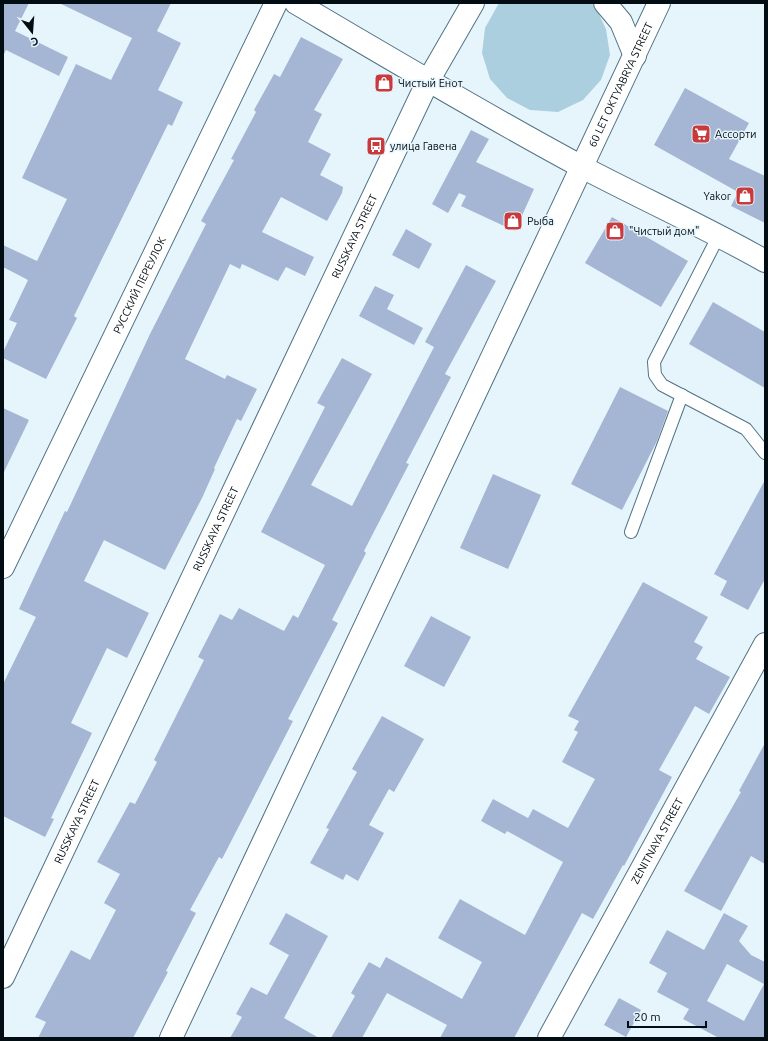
<svg xmlns="http://www.w3.org/2000/svg" width="768" height="1041" viewBox="0 0 768 1041" font-family="Ubuntu,sans-serif">
	<rect width="100%" height="100%" fill="#e6f5fc"/>
	<path fill="#accfe0" d="M499 3H591L595 6 606 29 610 55 601 80 583 100 558 112 530 110 507 98 490 79 482 53 485 28Z"/>
	<g fill="#a4b6d3" fill-rule="evenodd">
		<path d="M3 3H29L15 31 68 57 59 76 6 50 3 56Z"/>
		<path d="M59 3H171L157 31 181 43 158 90 183 102 172 126 168 124 74 316 77 318 46 379 3 358V352L17 323 9 320 28 280 3 267V245L37 261 67 199 22 178 76 64 111 80 132 38Z"/>
		<path d="M301 37 343 59 314 110 322 114 308 142 331 154 320 175 343 187 342 193 327 221 281 197 262 232 314 257 305 276 286 267 278 281 242 264 240 269 230 264 185 359 225 379 227 375 257 389 241 421 237 419 214 468 215 469 202 498 165 570 104 540 84 581 149 613 127 658 107 648 71 723 92 733 51 818 54 819 45 837 3 816V684L36 617 19 609 65 511 67 512 150 334 206 224 201 221 234 160 231 159 256 112 254 110 274 74 280 77Z"/>
		<path d="M685 88 749 123 729 159 765 176V223L731 206 738 192 654 145Z"/>
		<path d="M471 130 489 139 476 162 534 189 515 231 461 206 466 196 459 193 448 213 432 204Z"/>
		<path d="M612 217 688 261 661 307 585 263Z"/>
		<path d="M406 229 432 244 419 269 392 255Z"/>
		<path d="M466 265 496 281 445 374 451 377 406 463 409 464 364 551 366 553 332 620 338 623 288 719 293 721 222 859 219 857 190 910 196 913 166 971 168 972 133 1038H38L46 1022 35 1017 71 950 90 960 116 910 104 903 120 874 97 862 130 802 135 804 157 762 154 760 204 660 198 657 220 614 232 620 239 608 284 631 293 615 298 618 325 565 261 532 325 407 317 403 342 358 372 374 311 485 352 506 434 347 425 342Z"/>
		<path d="M375 286 394 295 387 309 423 328 414 345 359 316Z"/>
		<path d="M713 302 765 332V388L689 344Z"/>
		<path d="M620 387 668 411 657 441 622 510 571 484Z"/>
		<path d="M3 408 29 420 3 474Z"/>
		<path d="M493 474 541 495 508 569 460 548Z"/>
		<path d="M765 480V579L748 610 720 595 727 581 714 574Z"/>
		<path d="M643 582 708 617 694 642 703 647 696 659 730 677 709 714 695 706 659 770 672 777 624 866 623 865 593 919 582 913 514 1038H440L447 1025 387 993 362 1038H331L355 996 351 993 369 962 380 968 386 957 462 999 482 962 438 938 460 899 525 935 563 862 507 831 505 834 481 821 493 799 528 818 533 809 568 828 595 779 562 762 578 732 574 730 579 721 568 716Z"/>
		<path d="M431 616 471 637 444 687 404 666Z"/>
		<path d="M382 716 424 739 394 792 389 789 369 825 384 833 358 881 346 874 343 880 310 863 329 829 326 828 357 772 352 769Z"/>
		<path d="M765 743V864L751 856 721 911 684 891 741 792 739 791Z"/>
		<path d="M286 913 328 936 284 1018 319 1038H230L242 1017 236 1014 251 987 267 995 289 955 269 944Z"/>
		<path d="M724 913 748 926 739 941 751 955 765 962V1038H719L683 1019 689 1009 657 992 667 973 649 963 667 930 704 950ZM727 964 764 984 744 1021 707 1001Z"/>
		<path d="M619 998 641 1010 626 1037 604 1025Z"/>
	</g>
	<g fill="none" stroke-linecap="round" stroke-linejoin="round">
		<g stroke="#517382" stroke-width="14">
			<g id="lane">
				<path d="M719 235 654 362 655 375 662 385 746 429 765 453"/>
				<path d="M631 532 682 395"/>
			</g>
		</g>
		<g stroke="#517382" stroke-width="24">
			<g id="street">
				<path d="M605 3 621 22 635 56"/>
				<path id="s1" d="M3 567 276 3"/>
				<path id="s2" d="M549 1038 765 644"/>
			</g>
		</g>
		<g stroke="#517382" stroke-width="24">
			<g id="secondary">
				<path d="M296 3C391 59 485 115 582 167 643 199 705 227 765 261"/>
				<path id="s3" d="M3 977 428 81 473 3"/>
				<path id="s4" d="M171 1038 659 3"/>
			</g>
		</g>
		<use href="#lane" stroke="#fff" stroke-width="12"/>
		<use href="#street" stroke="#fff" stroke-width="22"/>
		<use href="#secondary" stroke="#fff" stroke-width="22"/>
	</g>
	<defs>
		<g id="shop-square" transform="scale(1)"><rect x="-9" y="-9" width="18" height="18" rx="4" fill="#c93a3d" stroke="#e6f5fc"/><path d="M-5-2.5h2.3a2.7 3.5 0 0 1 5.4 0H5L5.5 6h-11ZM-1.5-2.5h3a1.5 2.3 0 0 0-3 0Z" fill="#fff"/></g>
		<g id="supermarket-square" transform="scale(1)"><rect x="-9" y="-9" width="18" height="18" rx="4" fill="#c93a3d" stroke="#e6f5fc"/><path d="M-6-5.5h2.5l.6 2H6L4.5 2H-2.5L-4.4-4H-6ZM-1.5 3.2a1.3 1.3 0 1 0 .1 0ZM3 3.2a1.3 1.3 0 1 0 .1 0Z" fill="#fff"/></g>
		<g id="bus-square" transform="scale(1)"><rect x="-9" y="-9" width="18" height="18" rx="4" fill="#c93a3d" stroke="#e6f5fc"/><path d="M-5-6H5V4H4V6H2V4H-2V6H-4V4H-5ZM-3.5-4V0h7V-4ZM-3.5 1.2v1.5H-2V1.2ZM2 1.2v1.5H3.5V1.2Z" fill="#fff"/></g>
	</defs>
	<g fill-rule="evenodd">
		<use href="#shop-square" x="384" y="83"/>
		<use href="#supermarket-square" x="701" y="134"/>
		<use href="#bus-square" x="376" y="146"/>
		<use href="#shop-square" x="745" y="196"/>
		<use href="#shop-square" x="513" y="221"/>
		<use href="#shop-square" x="615" y="231"/>
	</g>
	<g text-anchor="middle" dominant-baseline="central" stroke-width="3" stroke-linejoin="round" paint-order="stroke">
		<g font-size="11" fill="#020d13" stroke="#e6f5fc" text-anchor="start">
			<text x="398" y="83">Чистый Енот</text>
			<text x="715" y="134">Ассорти</text>
			<text x="390" y="146">улица Гавена</text>
			<text x="731" y="196" text-anchor="end">Yakor</text>
			<text x="527" y="221">Рыба</text>
			<text x="629" y="231">"Чистый дом"</text>
		</g>
		<g font-size="11" fill="#020d13" stroke="#e6f5fc">
			<text stroke="none"><textPath href="#s4" startOffset="1054">60 LET OKTYABRYA STREET</textPath></text>
			<text stroke="none"><textPath href="#s3" startOffset="820">RUSSKAYA STREET</textPath></text>
			<text stroke="none"><textPath href="#s1" startOffset="313">РУССКИЙ ПЕРЕУЛОК</textPath></text>
			<text stroke="none"><textPath href="#s3" startOffset="496">RUSSKAYA STREET</textPath></text>
			<text stroke="none"><textPath href="#s3" startOffset="172">RUSSKAYA STREET</textPath></text>
			<text stroke="none"><textPath href="#s2" startOffset="225">ZENITNAYA STREET</textPath></text>
		</g>
	</g>
	<rect width="768" height="1041" fill="none" stroke="#020d13" stroke-width="8"/>
	<g transform="translate(32 32) rotate(163)" stroke="#e6f5fc" stroke-width="3" paint-order="stroke">
	<path d="M0-3L7 15L0 10L-7 15Z" fill="#020d13"/>
	<text y="-6" font-size="11" font-weight="bold" text-anchor="middle" fill="#020d13">С</text>
	</g>
	<path d="M628 1021v6h78v-6" fill="none" stroke="#020d13" stroke-width="2"/>
	<text x="634" y="1021" font-size="12" fill="#020d13" stroke="#e6f5fc" stroke-width="3" paint-order="stroke">20 m</text>
</svg>
